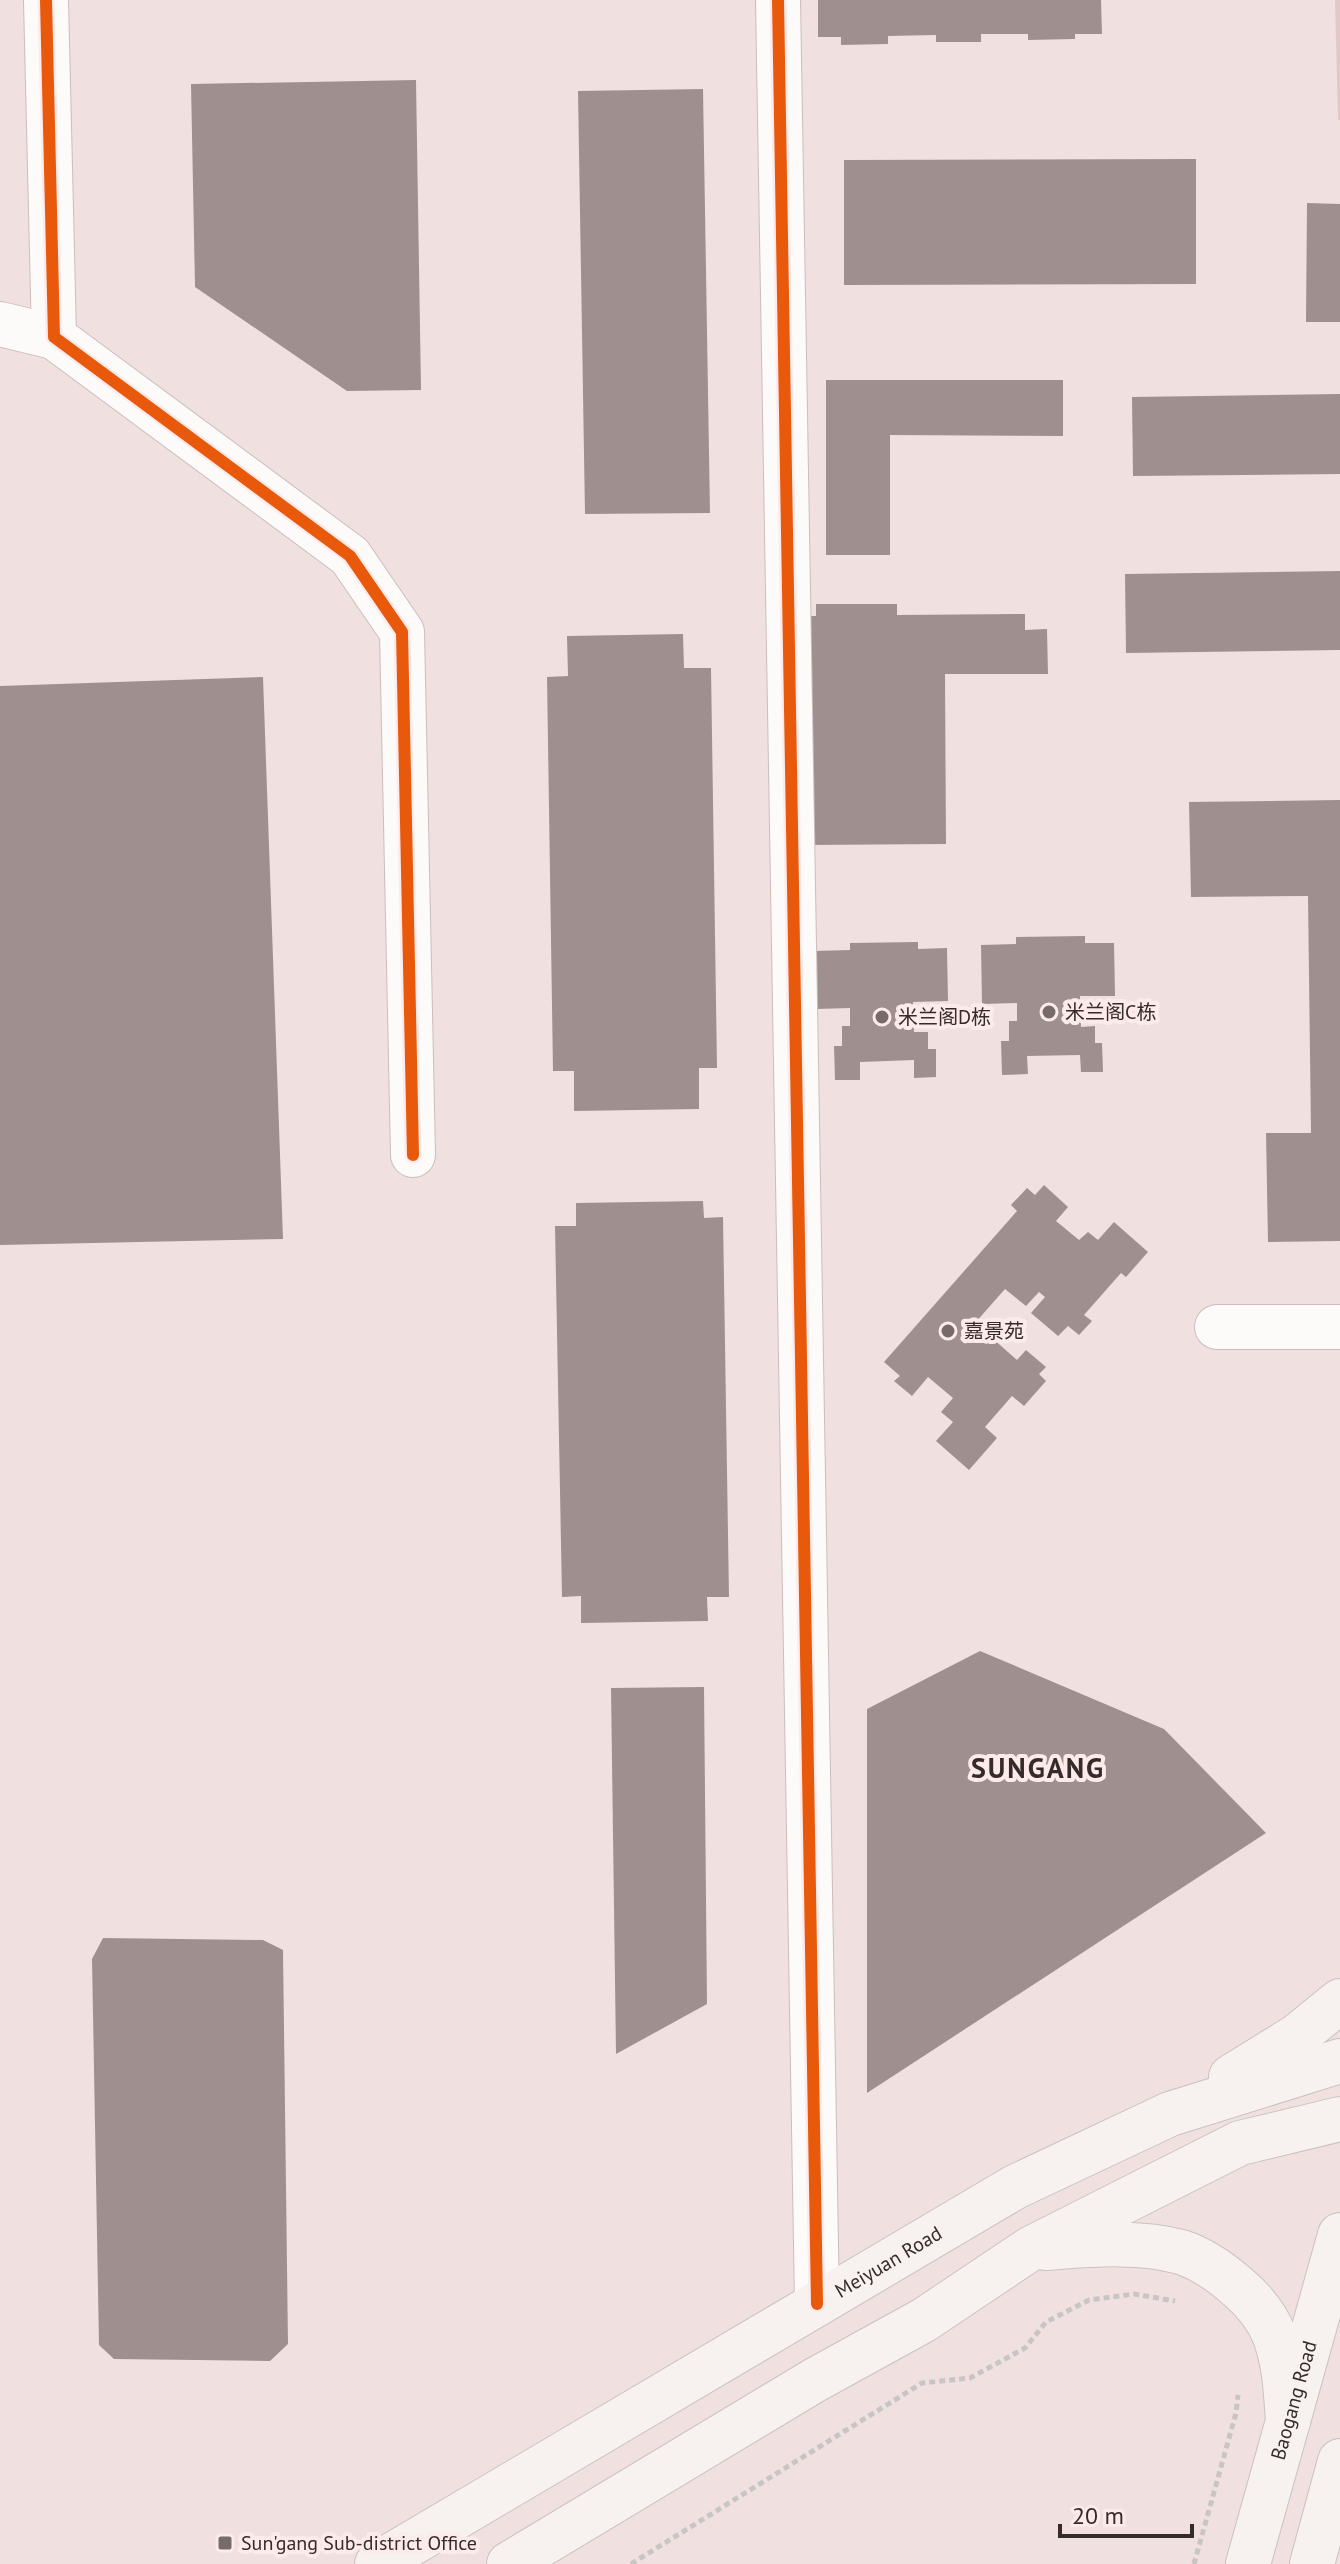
<svg xmlns="http://www.w3.org/2000/svg" width="1340" height="2564" viewBox="0 0 1340 2564" font-family="'PT Sans','Noto Sans SC',sans-serif">
	<rect width="100%" height="100%" fill="#f0e1e0"/>
	<path fill="#e2c9c7" d="M1335 0H1340V120H1338Z"/>
	<g fill="#9f908f">
		<path d="M818 0H1101L1102 34H1075V39L1028 40V34H981V42H936V35L888 36V44L841 45V37H818Z"/>
		<path d="M416 80 421 390 347 391 195 287 191 84Z"/>
		<path d="M703 89 710 513 585 514 578 91Z"/>
		<path d="M1196 159V284L844 285V160Z"/>
		<path d="M1307 203 1340 204V322H1306Z"/>
		<path d="M826 380H1063V436L890 435V555H826Z"/>
		<path d="M1340 394V474L1133 476 1132 397Z"/>
		<path d="M1340 571V650L1126 653 1125 574Z"/>
		<path d="M816 604H897V615L1025 614V630L1047 629 1048 674H945L946 844 805 845 803 616H816Z"/>
		<path d="M683 634 684 668H711L717 1068H699V1109L574 1111V1071H553L547 677 568 676 567 636Z"/>
		<path d="M263 677 283 1239 0 1245V686Z"/>
		<path d="M1340 800V1241L1268 1242 1266 1133H1311L1308 896 1191 897 1189 802Z"/>
		<path d="M1085 936V943H1114L1115 996H1080L1081 1027 1095 1026V1043H1102L1103 1072H1081L1080 1055 1027 1056 1028 1074 1002 1075 1001 1041H1009V1021H1017V1003L982 1004 981 945 1016 944V937Z"/>
		<path d="M918 942V949L947 948 948 1001 913 1002 914 1032H928V1049H936V1077L914 1078V1060L860 1062V1080H835L834 1046H842V1026H850V1008L816 1009 814 951 850 950V943Z"/>
		<path d="M1044 1185 1068 1207 1056 1221 1079 1240 1088 1232 1098 1240 1114 1222 1148 1252 1126 1277 1121 1273 1084 1315 1092 1321 1079 1335 1068 1326 1058 1336 1031 1313 1045 1297 1039 1292 1026 1306 1005 1289 975 1323 1017 1360 1026 1350 1046 1367 1039 1374 1046 1381 1024 1406 1012 1396 985 1427 997 1438 969 1470 936 1441 953 1422 941 1412 953 1398 928 1377 912 1396 894 1381 900 1376 884 1362 1017 1211 1011 1205 1027 1188 1035 1195Z"/>
		<path d="M703 1201 704 1218 723 1217 729 1597H707L708 1621 581 1623V1596L562 1597 555 1226H576V1203Z"/>
		<path d="M980 1651 1164 1729 1266 1833 867 2093V1709Z"/>
		<path d="M704 1687 707 2004 616 2054 611 1688Z"/>
		<path d="M103 1938 263 1940 283 1950 288 2344 270 2361 114 2359 99 2345 92 1959Z"/>
	</g>
	<g fill="none" stroke-linecap="round" stroke-linejoin="round">
		<g stroke="#cabebd" stroke-width="46">
			<g id="minor">
				<path d="M46 0 54 337 350 556 402 632 413 1155"/>
				<path d="M778 0 817 2304"/>
				<path d="M0 324 54 337"/>
				<path d="M1217 1327H1340"/>
			</g>
		</g>
		<g stroke="#c9c2c1" stroke-width="46">
			<g id="major">
				<path d="M1231 2077 1297 2036 1340 2001"/>
				<path d="M1045 2248C1088 2245 1138 2240 1181 2252 1203 2259 1222 2273 1239 2288 1254 2301 1268 2318 1275 2337 1285 2365 1286 2393 1288 2422"/>
				<path id="s1" d="M377 2564 1015 2187 1170 2114 1340 2061"/>
				<path d="M509 2564 815 2380 924 2320 1030 2249 1240 2143 1340 2119"/>
				<path id="s2" d="M1248 2564 1340 2235"/>
				<path d="M1312 2564 1340 2461"/>
			</g>
		</g>
		<g stroke="#c9c5c5" stroke-width="5" stroke-dasharray="6 4" stroke-linecap="butt">
			<path d="M631 2564 922 2383 970 2378 1025 2348 1046 2322 1089 2300 1134 2294 1175 2301"/>
			<path d="M1194 2564 1236 2413 1238 2395"/>
		</g>
		<use href="#minor" stroke="#fdfafa" stroke-width="44"/>
		<use href="#major" stroke="#f7f1f0" stroke-width="44"/>
		<g stroke="#fcebea" stroke-width="17">
			<g id="cycleway">
				<path d="M46 0 54 337 350 556 402 632 413 1155"/>
				<path d="M778 0 817 2304"/>
			</g>
		</g>
		<use href="#cycleway" stroke="#e8590c" stroke-width="12"/>
	</g>
	<g fill="#776b6a" stroke="#fcebea" stroke-width="3">
		<circle cx="1049" cy="1012" r="8"/>
		<circle cx="882" cy="1017" r="8"/>
		<circle cx="948" cy="1331" r="8"/>
		<rect x="217" y="2535" width="16" height="16" rx="4"/>
	</g>
	<g text-anchor="middle" dominant-baseline="central" stroke-width="8" stroke-linejoin="round" paint-order="stroke">
		<g font-size="20" fill="#362b2b" stroke="#fcebea" text-anchor="start">
			<text x="1065" y="1012">米兰阁C栋</text>
			<text x="898" y="1017">米兰阁D栋</text>
			<text x="964" y="1331">嘉景苑</text>
			<text x="241" y="2543">Sun'gang Sub-district Office</text>
		</g>
		<g font-size="20" fill="#362b2b" stroke="#fcebea">
			<text stroke="none"><textPath href="#s1" startOffset="594">Meiyuan Road</textPath></text>
			<text stroke="none"><textPath href="#s2" startOffset="170">Baogang Road</textPath></text>
		</g>
		<g font-size="28" font-weight="bold" letter-spacing="2" fill="#362b2b" stroke="#fcebea">
			<text x="1038" y="1767">SUNGANG</text>
		</g>
	</g>
	<path d="M1060 2524v12h132v-12" fill="none" stroke="#362b2b" stroke-width="4"/>
	<text x="1072" y="2524" font-size="24" fill="#362b2b" stroke="#fcebea" stroke-width="6" paint-order="stroke">20 m</text>
</svg>
